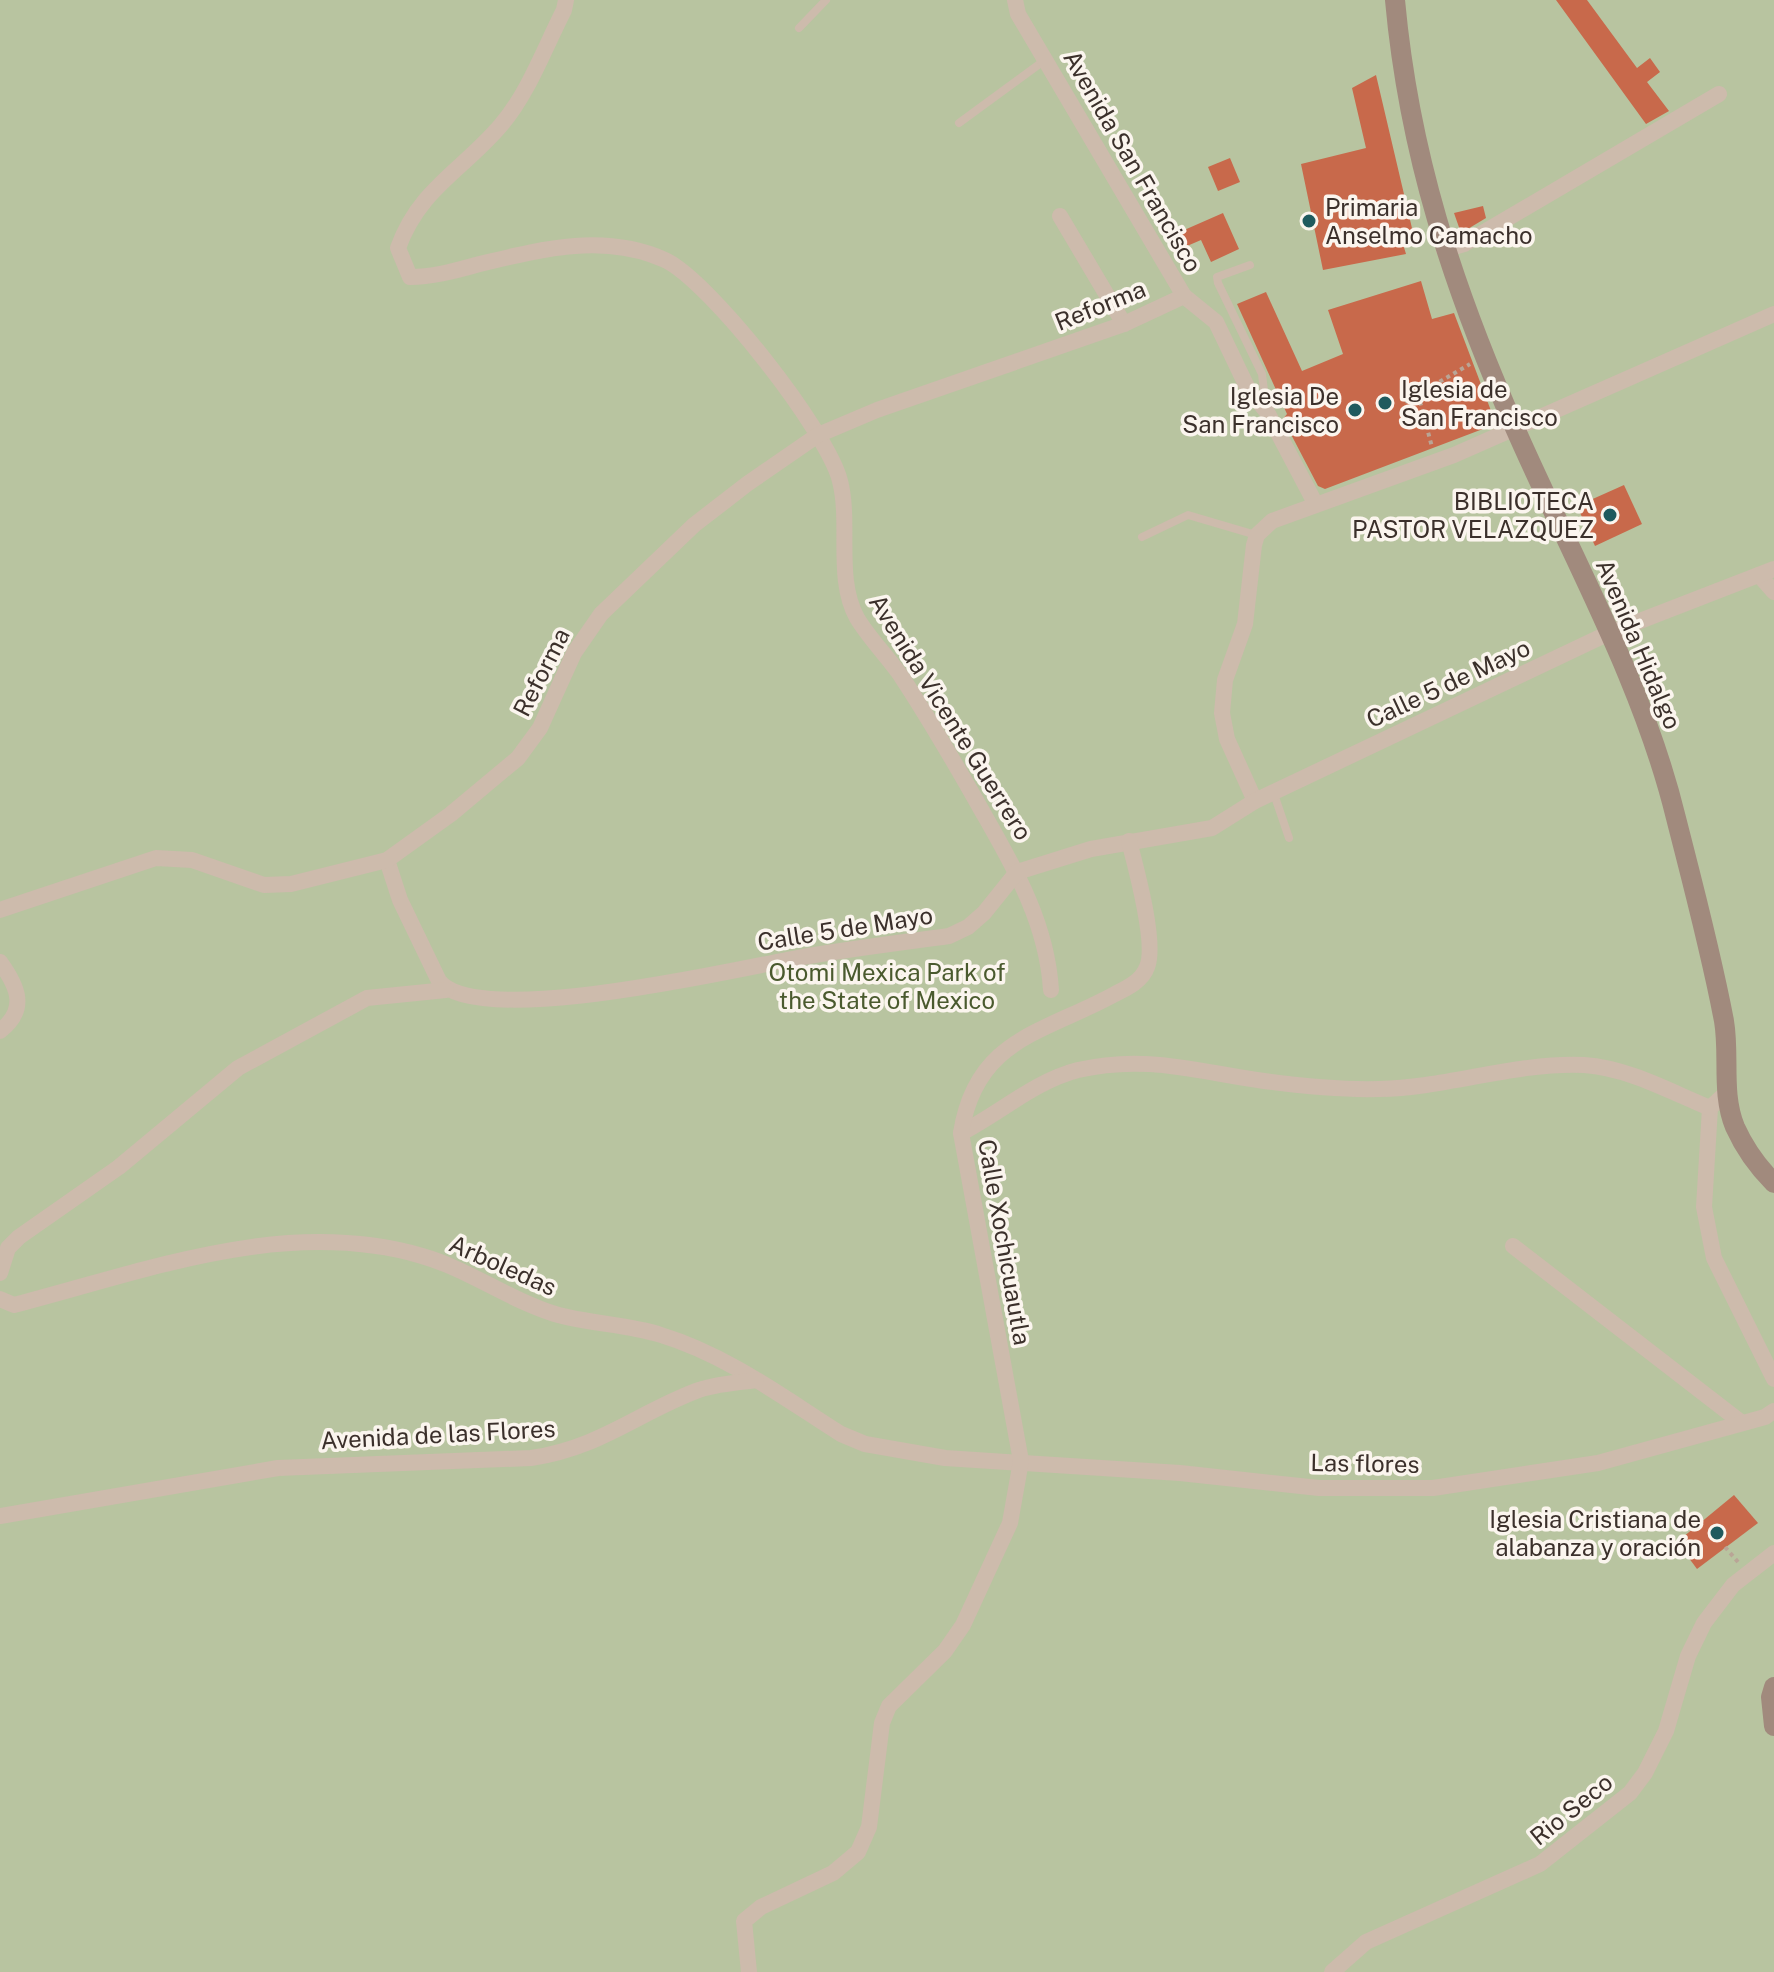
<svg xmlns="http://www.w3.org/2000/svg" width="1774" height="1972" viewBox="0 0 1774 1972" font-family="'Public Sans',sans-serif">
	<rect width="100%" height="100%" fill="#f4ebe1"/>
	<rect fill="#b8c4a0" x="0" y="0" width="1774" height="1972"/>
	<g fill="#c8694b">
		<path d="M1556 0H1587L1637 68 1650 58 1660 72 1647 82 1669 111 1646 124Z"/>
		<path d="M1376 75 1415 241 1403 244 1406 254 1323 270 1301 164 1366 148 1352 88Z"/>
		<path d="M1230 158 1240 182 1218 191 1208 167Z"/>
		<path d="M1483 206 1486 218 1461 233 1454 213Z"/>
		<path d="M1223 213 1239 249 1211 262 1201 240 1173 252 1166 238Z"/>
		<path d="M1421 281 1432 319 1454 313 1496 424 1325 489 1318 486 1283 419 1287 414 1237 304 1266 292 1302 371 1343 354 1328 310Z"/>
		<path d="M1624 485 1642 524 1595 546 1577 506Z"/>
		<path d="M1734 1495 1758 1523 1697 1569 1677 1542Z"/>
	</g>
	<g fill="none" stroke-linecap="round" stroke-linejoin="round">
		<g stroke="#b9a596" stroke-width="4" stroke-dasharray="4 4" stroke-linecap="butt">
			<path d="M1418 394 1432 447"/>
			<path d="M1405 402 1470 364"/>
			<path d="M1725 1547 1738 1562"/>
		</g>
		<g stroke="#cdbbac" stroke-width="8">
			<path d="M799 28 826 0"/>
			<path d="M959 123 1045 60"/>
			<path d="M1250 265 1217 277 1218 283 1262 374 1266 407"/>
			<path d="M1142 537 1188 515 1256 535"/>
			<path d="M1274 794 1289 838"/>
		</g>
		<g stroke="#cdbbac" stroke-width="16">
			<path d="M566 0 564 10C545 47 528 94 501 125 463 170 419 189 398 248L410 277C433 277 454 271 476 265 538 250 603 232 665 260 710 281 828 432 840 481 851 524 835 578 857 618 869 638 887 656 901 676 930 720 956 765 982 811 1014 867 1047 923 1051 990"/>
			<path d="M1015 0 1018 14 1184 296 1216 322 1248 389 1267 412 1315 503"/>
			<path d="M1060 216 1124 324"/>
			<path d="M1444 250 1464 244 1719 94"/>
			<path d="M1759 575 1774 592"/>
			<path d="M1255 801 1227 739 1222 713 1225 680 1245 624 1254 545 1257 535 1272 521 1454 455 1774 314"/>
			<path d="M387 860 400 900 439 981C477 1030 736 969 797 958 848 949 898 943 949 936L968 927 984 913 1017 872 1091 849 1212 828 1255 801 1609 633 1774 569"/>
			<path d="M0 910 156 858 192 860 264 885 291 884 387 860 451 814 518 758 540 728 574 653 601 614 694 525 747 484 818 435 877 410 1124 324 1184 296"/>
			<path d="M0 962C18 987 28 1009 0 1031"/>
			<path d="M1727 1092 1710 1108 1704 1207 1714 1258 1774 1379"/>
			<path d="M961 1133C1000 1113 1035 1081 1078 1070 1147 1054 1197 1072 1264 1081 1301 1086 1341 1090 1379 1089 1447 1088 1515 1062 1584 1065 1628 1068 1669 1091 1710 1108"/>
			<path d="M1513 1246 1742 1423"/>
			<path d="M0 1273 8 1248 19 1237 119 1167 238 1068 367 998 446 990"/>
			<path d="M0 1299 14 1305C146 1271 286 1216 422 1256 468 1269 509 1300 555 1314 589 1324 627 1324 661 1335 727 1355 784 1398 841 1434L865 1444 945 1458 1180 1473 1319 1488H1433L1598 1463 1765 1417 1774 1411"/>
			<path d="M0 1516 278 1468 531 1458C599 1448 636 1414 696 1391 714 1384 737 1383 756 1380"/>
			<path d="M749 1972 744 1921 761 1907 833 1873 858 1852 869 1827 882 1723 889 1706 945 1651 963 1625 1010 1523 1021 1461 961 1133C976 1038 1044 1033 1115 994 1127 988 1142 981 1147 967 1157 944 1136 868 1129 841"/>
			<path d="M1332 1972 1366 1942 1540 1864 1630 1793 1645 1773 1666 1731 1688 1656 1704 1623 1733 1585 1774 1553"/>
		</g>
		<g stroke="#a18a7d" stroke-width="20">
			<path d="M1395 0C1409 154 1453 288 1515 428 1571 556 1643 682 1676 818 1693 885 1711 952 1724 1021 1730 1056 1721 1093 1735 1127 1744 1147 1758 1167 1774 1183"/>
			<path d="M1774 1687 1771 1697 1774 1726"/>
		</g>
	</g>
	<g fill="#1f5a5e" stroke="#fbf5ee" stroke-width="3">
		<circle cx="1309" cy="221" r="8"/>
		<circle cx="1385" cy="403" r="8"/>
		<circle cx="1355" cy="410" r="8"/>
		<circle cx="1610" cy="515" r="8"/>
		<circle cx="1717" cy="1533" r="8"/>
	</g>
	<g text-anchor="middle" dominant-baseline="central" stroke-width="7" stroke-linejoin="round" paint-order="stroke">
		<g font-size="24" fill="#3b302b" stroke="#fbf5ee">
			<text transform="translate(1133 161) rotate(60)">Avenida San Francisco</text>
			<text transform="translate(1100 305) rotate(-22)">Reforma</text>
			<text transform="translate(1639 644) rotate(67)">Avenida Hidalgo</text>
			<text transform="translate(541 672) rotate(-63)">Reforma</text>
			<text transform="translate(1448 683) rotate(-25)">Calle 5 de Mayo</text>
			<text transform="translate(951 717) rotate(58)">Avenida Vicente Guerrero</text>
			<text transform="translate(845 928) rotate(-9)">Calle 5 de Mayo</text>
			<text transform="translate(1005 1242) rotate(80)">Calle Xochicuautla</text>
			<text transform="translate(503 1265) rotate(24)">Arboledas</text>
			<text transform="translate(438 1434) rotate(-3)">Avenida de las Flores</text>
			<text transform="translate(1365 1463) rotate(1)">Las flores</text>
			<text transform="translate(1571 1809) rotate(-39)">Rio Seco</text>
		</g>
		<g font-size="24" fill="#3b302b" stroke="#fbf5ee" text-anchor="end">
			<text x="1325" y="207" text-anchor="start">Primaria<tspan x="1325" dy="28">Anselmo Camacho</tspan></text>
			<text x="1401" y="389" text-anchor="start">Iglesia de<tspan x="1401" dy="28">San Francisco</tspan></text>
			<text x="1339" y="396">Iglesia De<tspan x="1339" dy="28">San Francisco</tspan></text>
			<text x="1594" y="501">BIBLIOTECA<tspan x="1594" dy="28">PASTOR VELAZQUEZ</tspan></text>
			<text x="1701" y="1519">Iglesia Cristiana de<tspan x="1701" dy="28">alabanza y oración</tspan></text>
		</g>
		<g font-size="24" fill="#4a5a2e" stroke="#fbf5ee">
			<text x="887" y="972">Otomi Mexica Park of<tspan x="887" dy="28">the State of Mexico</tspan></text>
		</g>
	</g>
</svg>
